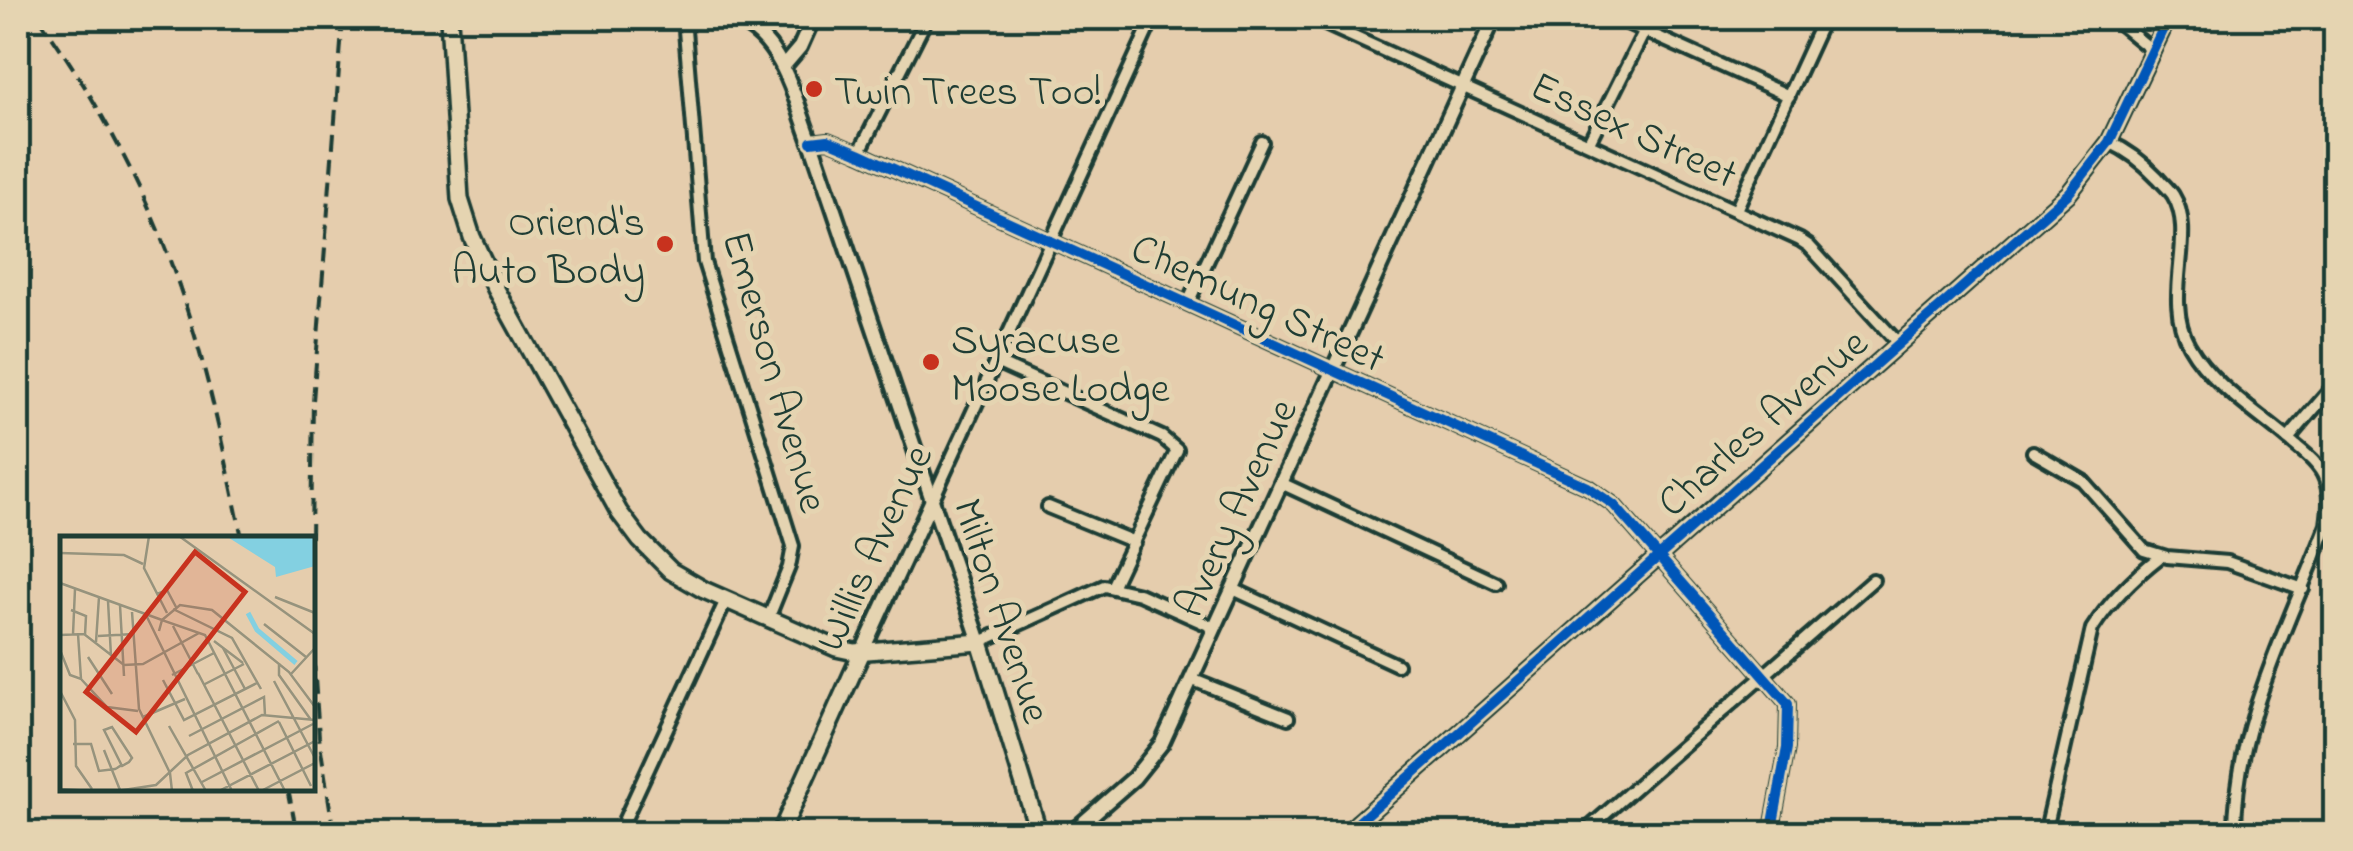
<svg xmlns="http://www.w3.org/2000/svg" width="2353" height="851" font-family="'Indie Flower',sans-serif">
  <rect width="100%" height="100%" fill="#e5cdad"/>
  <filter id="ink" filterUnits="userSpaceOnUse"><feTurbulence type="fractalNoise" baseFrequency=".01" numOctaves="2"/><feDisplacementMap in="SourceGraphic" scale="20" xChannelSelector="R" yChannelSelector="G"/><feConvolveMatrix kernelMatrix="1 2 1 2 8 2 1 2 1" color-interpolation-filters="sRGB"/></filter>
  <g filter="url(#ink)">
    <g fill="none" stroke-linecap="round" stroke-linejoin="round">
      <!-- minor casing -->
      <g stroke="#1f3d34" stroke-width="18">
        <g id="minor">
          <polyline points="684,18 704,262 793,546 789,567 768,619"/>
          <polyline points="1312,18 1800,240 1809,246 1898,343"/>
          <polyline points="1616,18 1789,96"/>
          <polyline points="2113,18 2153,51"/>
          <polyline points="811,142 828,140 859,153 1588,487 1614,505 1788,704 1787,748 1771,834"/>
          <polyline points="1589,142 1651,18"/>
          <path d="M2109,142C2127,150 2144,163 2158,178C2162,183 2169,189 2173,195C2198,235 2161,296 2189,345C2212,386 2261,415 2295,445C2306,454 2320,465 2325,479C2331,494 2329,510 2327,525C2290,624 2234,725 2235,834"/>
          <polyline points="859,153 927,18"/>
          <polyline points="1736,210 1824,18"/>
          <polyline points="1188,303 1262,142"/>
          <polyline points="996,362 1162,437 1177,450 1112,587"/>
          <polyline points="2288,439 2336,383"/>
          <polyline points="2033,452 2083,481 2144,550 2167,557 2227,562 2303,589"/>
          <polyline points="1281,483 1496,583"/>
          <polyline points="932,501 1153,18"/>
          <polyline points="1048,507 1134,542"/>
          <polyline points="1233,589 1397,665"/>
          <polyline points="980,642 1104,586 1139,594 1215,628"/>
          <polyline points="1191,679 1288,718"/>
          <polyline points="1357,822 1367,834"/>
          <polyline points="618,834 726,600"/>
          <polyline points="1582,834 1873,580"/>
          <path d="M2045,834L2092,629C2111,599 2134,577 2161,556"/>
        </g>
      </g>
      <!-- tertiary casing -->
      <g stroke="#1f3d34" stroke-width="20">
        <g id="tertiary">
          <path d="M728,18C781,30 794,98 811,142L980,642"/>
          <polyline points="783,67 800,47 813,18"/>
          <polyline points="862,652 931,502"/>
          <polyline points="1070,834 1134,778 1162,743 1494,18"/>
          <polyline points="1345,834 2069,193 2109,142 2168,18"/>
        </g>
      </g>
      <!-- secondary casing -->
      <g stroke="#1f3d34" stroke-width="22">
        <g id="secondary">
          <polyline points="449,18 460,199 472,237 496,289 619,512 640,540 671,571 704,590 836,648 855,652 980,642 1039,834"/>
          <polyline points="780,834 862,652"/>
        </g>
      </g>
      <!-- minor -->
      <use href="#minor" stroke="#e5d4b1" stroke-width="10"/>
      <!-- tertiary -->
      <use href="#tertiary" stroke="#e5d4b1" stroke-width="12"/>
      <!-- secondary -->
      <use href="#secondary" stroke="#e5d4b1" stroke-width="15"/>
      <!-- rail -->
      <g stroke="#1f3d34" stroke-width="4" stroke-dasharray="15 8" stroke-linecap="butt">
        <path d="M39,18C105,109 159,215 191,323C213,394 227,466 242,538"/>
        <polyline points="311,538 313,401 343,18"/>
        <polyline points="312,634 319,737 334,834"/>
        <polyline points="288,788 297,834"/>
      </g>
      <!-- cycleway casing -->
      <g stroke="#e5d4b1" stroke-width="16">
        <g id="cycleway">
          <polyline points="811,142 828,140 859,153 1588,487 1614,505 1788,704 1787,748 1771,834"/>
          <polyline points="1345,834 2069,193 2109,142 2168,18"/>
        </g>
      </g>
      <!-- cycleway -->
      <use href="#cycleway" stroke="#0057b8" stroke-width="10"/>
    </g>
  </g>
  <!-- markers -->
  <g fill="#c8321e" stroke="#e5d4b1" stroke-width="4">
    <circle cx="814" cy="89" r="10"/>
    <circle cx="665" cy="244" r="10"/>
    <circle cx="931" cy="362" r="10"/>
  </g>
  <g text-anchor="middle" stroke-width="10" stroke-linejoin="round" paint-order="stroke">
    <!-- poi labels -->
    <g font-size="42" fill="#1f3d34" stroke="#e5d4b1" text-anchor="start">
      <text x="834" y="104">Twin Trees Too!</text>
      <text x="645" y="235" text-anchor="end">Oriend's<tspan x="645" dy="48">Auto Body</tspan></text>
      <text x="951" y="353">Syracuse<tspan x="951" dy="48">Moose Lodge</tspan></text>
    </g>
    <!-- street labels -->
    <g font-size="42" fill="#1f3d34" stroke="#e5d4b1">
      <text transform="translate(1635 128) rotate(25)" y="15">Essex Street</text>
      <text transform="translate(1259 301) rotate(25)" y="15">Chemung Street</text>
      <text transform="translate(777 371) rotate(74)" y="15">Emerson Avenue</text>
      <text transform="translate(1761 421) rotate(-41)" y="15">Charles Avenue</text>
      <text transform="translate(1234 507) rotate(-65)" y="15">Avery Avenue</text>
      <text transform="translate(872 547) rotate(-65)" y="15">Willis Avenue</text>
      <text transform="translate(1004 610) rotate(72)" y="15">Milton Avenue</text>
    </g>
  </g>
  <!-- overview -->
  <g transform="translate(60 536)">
    <rect width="255" height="255" fill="#e5cdad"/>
    <path d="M166,0H255V30L216,41L215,31Z" fill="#83d0e1"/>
    <path fill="none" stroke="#83d0e1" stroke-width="5" d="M188,77L197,94L236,127"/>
    <path fill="none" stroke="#96937d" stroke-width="2.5" d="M89,0L84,32L107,77M119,0L255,98M0,17L64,19L83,28M0,47L102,84L120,69L152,74L229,136L255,171M97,58L107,54L116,71M215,61L255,77M48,65L51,120M60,69L64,140M113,73L172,102L201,153M11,74L26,80L25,99M72,76L79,173L110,237L112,255M86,79L172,255M204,88L246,121M113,90L138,138M99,95L102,84L145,99L225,255M13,98L15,53M0,99L24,98L64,129L83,128L139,97M38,100L74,98M154,105L183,127M36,106L39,61M163,112L185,153M0,114L10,139L21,143L18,98M28,121L52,158M219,127V139L251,184M138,137L199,255M231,138L255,112M112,139L154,117M21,143L47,171L78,175M103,144L124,184L197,147M214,145L255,222M145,148L184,128M0,155L15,184L16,230L32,253M83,181L125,163M219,186L251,250M109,190L146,255M129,200L204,161L205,179M13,208H31L39,235L55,233L57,232L60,230H62L69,226L72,222L52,191L44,194L62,230M44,214L60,254M142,246L253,188M0,253L32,255M57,255L96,249L128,219L202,179L255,184M133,255L126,237L219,185M159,255L255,205M201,255L255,227"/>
    <path fill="#c8321e" fill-opacity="0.15" stroke="#c8321e" stroke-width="5" d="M135,16L185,56L76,196L26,156Z"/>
    <rect width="255" height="255" fill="none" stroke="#1f3d34" stroke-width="5"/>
  </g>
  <!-- margin -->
  <rect width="2353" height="851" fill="none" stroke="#e5d4b1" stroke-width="60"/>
  <rect x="30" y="30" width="2293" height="791" fill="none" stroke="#1f3d34" stroke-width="4" filter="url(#ink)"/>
</svg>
